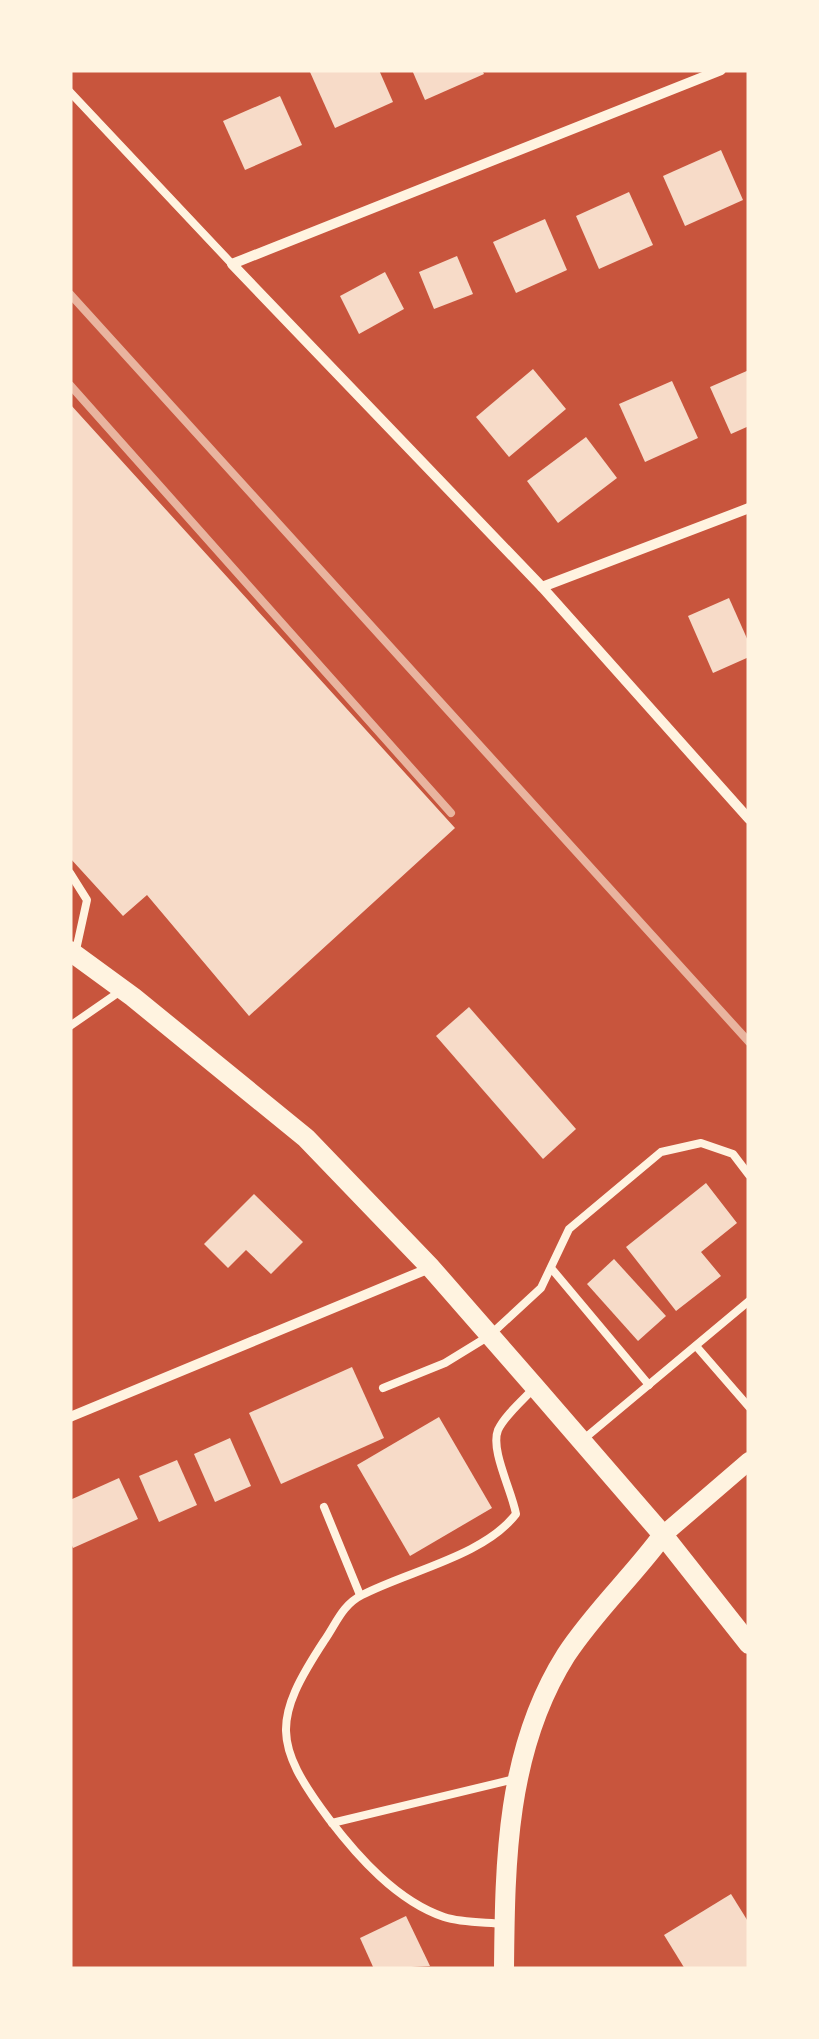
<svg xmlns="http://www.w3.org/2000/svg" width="819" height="2039" font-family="Helvetica,sans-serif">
  <rect width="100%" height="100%" fill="#c8553d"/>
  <!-- building -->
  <g fill="#f7dbc8">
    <polygon points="315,70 379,70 393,102 335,128 310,72"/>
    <polygon points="412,70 482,70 484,74 425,100"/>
    <polygon points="280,96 302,145 245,170 223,121"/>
    <polygon points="721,150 743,200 685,226 663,176"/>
    <polygon points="629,192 653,245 599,269 576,216"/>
    <polygon points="545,219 567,270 516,293 493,242"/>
    <polygon points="457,256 473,294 434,309 419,272"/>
    <polygon points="385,272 404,309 359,334 340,296"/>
    <polygon points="533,369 566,409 509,457 476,417"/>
    <polygon points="749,370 749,426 731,434 710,387"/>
    <polygon points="672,381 698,438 645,462 619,404"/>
    <polygon points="70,404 455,828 249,1016 147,895 123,916 70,858"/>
    <polygon points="586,437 617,478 558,523 527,481"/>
    <polygon points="729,598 749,643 749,657 713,673 688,616"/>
    <polygon points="469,1007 576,1129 543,1159 436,1036"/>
    <polygon points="706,1183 737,1223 701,1252 721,1276 676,1311 626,1247"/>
    <polygon points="254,1194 303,1242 271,1274 246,1250 228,1268 204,1244"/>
    <polygon points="614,1259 666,1316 638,1341 587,1284"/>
    <polygon points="352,1367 384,1438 281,1484 249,1413"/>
    <polygon points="439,1417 492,1508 410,1556 357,1465"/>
    <polygon points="230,1438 251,1486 215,1502 194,1454"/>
    <polygon points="177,1460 197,1505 159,1522 139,1476"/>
    <polygon points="119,1478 138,1519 73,1548 70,1541 70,1500"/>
    <polygon points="731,1894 749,1923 749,1969 685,1969 664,1935"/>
    <polygon points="406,1916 430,1966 374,1969 360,1938"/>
  </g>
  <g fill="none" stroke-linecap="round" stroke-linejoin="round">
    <!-- service -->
    <g stroke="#fff3e0" stroke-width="8">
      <polyline points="70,92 232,264"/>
      <polyline points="70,873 87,900 76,950"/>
      <polyline points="70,1026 122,990"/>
      <polyline points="551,1268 649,1385"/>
      <polyline points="696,1346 749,1407"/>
      <polyline points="383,1388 445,1363 489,1336 541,1288 569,1229 661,1152 701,1143 733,1154 749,1175"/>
      <polyline points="585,1438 749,1301"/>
      <polyline points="324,1507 360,1595"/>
      <polyline points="332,1823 515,1779"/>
      <path d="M504,1924C485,1922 462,1923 444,1917C397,1901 358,1857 329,1819C272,1743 273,1719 324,1641C336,1624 342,1605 362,1595C408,1571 484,1556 516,1514C512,1491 490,1450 498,1430C505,1415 524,1399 535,1387"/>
    </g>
    <!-- minor -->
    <g stroke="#fff3e0" stroke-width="10">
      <polyline points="721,70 232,264 542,587 749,819"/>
      <polyline points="542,587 749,508"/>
      <polyline points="70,1417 430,1268"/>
    </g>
    <!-- tertiary -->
    <polyline stroke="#fff3e0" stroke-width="18" points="663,1535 749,1461"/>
    <!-- secondary -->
    <g stroke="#fff3e0" stroke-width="20">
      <polyline points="70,951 133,997 306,1138 431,1268 535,1387 663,1535 749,1644"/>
      <path d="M504,1969C505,1861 506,1750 566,1655C594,1612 633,1576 663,1535"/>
    </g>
    <!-- rail -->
    <g stroke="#e9b49f" stroke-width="8">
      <polyline points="70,294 749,1042"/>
      <polyline points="70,385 451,813"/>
    </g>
  </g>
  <!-- border -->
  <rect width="819" height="2039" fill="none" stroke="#fff3e0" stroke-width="145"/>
</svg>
